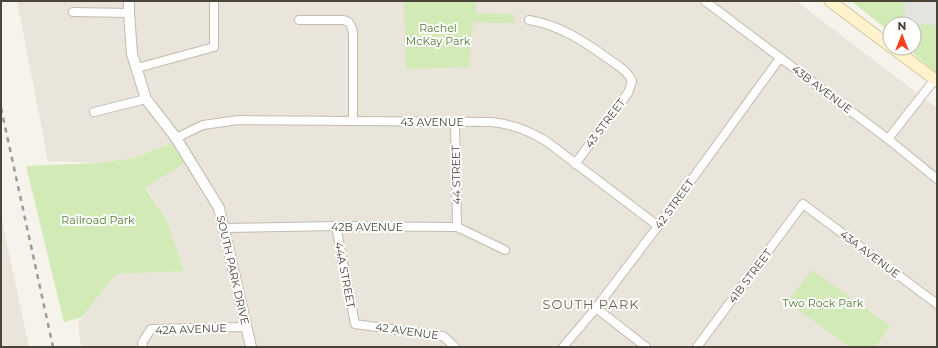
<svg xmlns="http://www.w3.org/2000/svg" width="938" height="348" font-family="Montserrat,sans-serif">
  <rect width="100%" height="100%" fill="#f6f3ec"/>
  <!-- residential -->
  <g fill="#eae5da">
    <polygon points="17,1 796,1 937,108 937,347 81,347 78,323 116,274 183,271 167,221 144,184 171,143 134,158 97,163 48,161"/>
    <polygon points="1,216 29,347 1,347"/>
  </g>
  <!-- green -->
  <g fill="#d2eab5">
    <polygon points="404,1 475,1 476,13 514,14 514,23 473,22 469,67 406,69"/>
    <polygon points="851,1 937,1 937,73 907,48 914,48 914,24 890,24 890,32"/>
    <polygon points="171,143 184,163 145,188 167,221 184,271 116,274 82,317 64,322 26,166 97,163 134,158"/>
    <polygon points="812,270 890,326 875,347 850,347 787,302"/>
  </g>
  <!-- parking -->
  <polygon fill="#e5e3e0" points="905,1 937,1 937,25 915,24 904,18"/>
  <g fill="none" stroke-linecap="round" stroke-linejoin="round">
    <!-- minor casing -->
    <g stroke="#c2bbae" stroke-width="10">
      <g id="minor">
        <polyline points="705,1 888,139 937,179"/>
        <polyline points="73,12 129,13"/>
        <path d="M299,20H343C350,21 352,26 353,34V121"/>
        <path d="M529,20C560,25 585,42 610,60C618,66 628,71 632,81L628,93L575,164"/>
        <polyline points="137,68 214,47 214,1"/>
        <polyline points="94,112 146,99"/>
        <polyline points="455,122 457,227"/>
        <path d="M176,138L203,125L238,120L491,122C512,124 528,130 546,141L658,226"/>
        <polyline points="888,139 935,79"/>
        <polyline points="336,226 355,324 443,336 455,347"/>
        <polyline points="224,228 336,226 457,227 505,250"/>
        <polyline points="596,308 646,347"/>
        <polyline points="143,347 142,343 151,329 246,327"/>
        <polyline points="563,347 596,308 658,226 780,58"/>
        <polyline points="697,347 803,204 937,304"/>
      </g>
    </g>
    <!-- tertiary casing -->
    <g stroke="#c2bbae" stroke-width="12">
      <polyline id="tertiary" points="129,1 129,13 132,54 146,99 176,138 219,208 251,347"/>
    </g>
    <!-- secondary casing -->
    <g stroke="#d6c79b" stroke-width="13">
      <g id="secondary">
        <polyline points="830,1 890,46"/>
        <polyline points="893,48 937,81"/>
      </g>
    </g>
    <!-- minor -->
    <use href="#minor" stroke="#fff" stroke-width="8"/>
    <!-- tertiary -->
    <use href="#tertiary" stroke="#fff" stroke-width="10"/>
    <!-- secondary -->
    <use href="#secondary" stroke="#fff3cd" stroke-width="11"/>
    <!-- rail -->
    <polyline stroke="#9a9a9a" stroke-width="2.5" stroke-dasharray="5 5" stroke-linecap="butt" points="1,108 53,347"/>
  </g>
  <g text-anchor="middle" stroke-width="4" stroke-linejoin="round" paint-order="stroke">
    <!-- park labels -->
    <g font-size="11" fill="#4a7f2a" stroke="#fff">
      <text x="438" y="32">Rachel<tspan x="438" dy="13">McKay Park</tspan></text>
      <text x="98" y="224">Railroad Park</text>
      <text x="823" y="307">Two Rock Park</text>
    </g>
    <!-- street labels -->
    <g font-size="11" fill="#4b4439" stroke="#fff">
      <text transform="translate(822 89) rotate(37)" y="4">43B AVENUE</text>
      <text x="432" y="126">43 AVENUE</text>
      <text transform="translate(605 123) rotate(-53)" y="4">43 STREET</text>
      <text transform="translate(456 175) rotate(-91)" y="4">44 STREET</text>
      <text transform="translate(674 204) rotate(-54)" y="4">42 STREET</text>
      <text x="367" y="231">42B AVENUE</text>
      <text transform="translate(870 254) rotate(37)" y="4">43A AVENUE</text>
      <text transform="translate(233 270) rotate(77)" y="4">SOUTH PARK DRIVE</text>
      <text transform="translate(345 275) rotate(79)" y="4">44A STREET</text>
      <text transform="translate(750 276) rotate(-53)" y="4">41B STREET</text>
      <text transform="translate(191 329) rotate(-2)" y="4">42A AVENUE</text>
      <text transform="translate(407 331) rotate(8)" y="4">42 AVENUE</text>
    </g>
    <!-- quarter labels -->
    <g font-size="13" letter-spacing="1" fill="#6e6250" stroke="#fff">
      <text x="591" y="309">SOUTH PARK</text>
    </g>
  </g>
  <!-- border -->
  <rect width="938" height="348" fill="none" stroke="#4b4439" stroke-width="4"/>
  <!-- north arrow -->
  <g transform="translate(902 36)"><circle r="19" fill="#ffffff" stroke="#b7b4b0"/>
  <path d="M0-3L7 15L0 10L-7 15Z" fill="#fc3f1d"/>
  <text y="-6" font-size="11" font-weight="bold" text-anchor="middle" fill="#4b4439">N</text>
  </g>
</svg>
